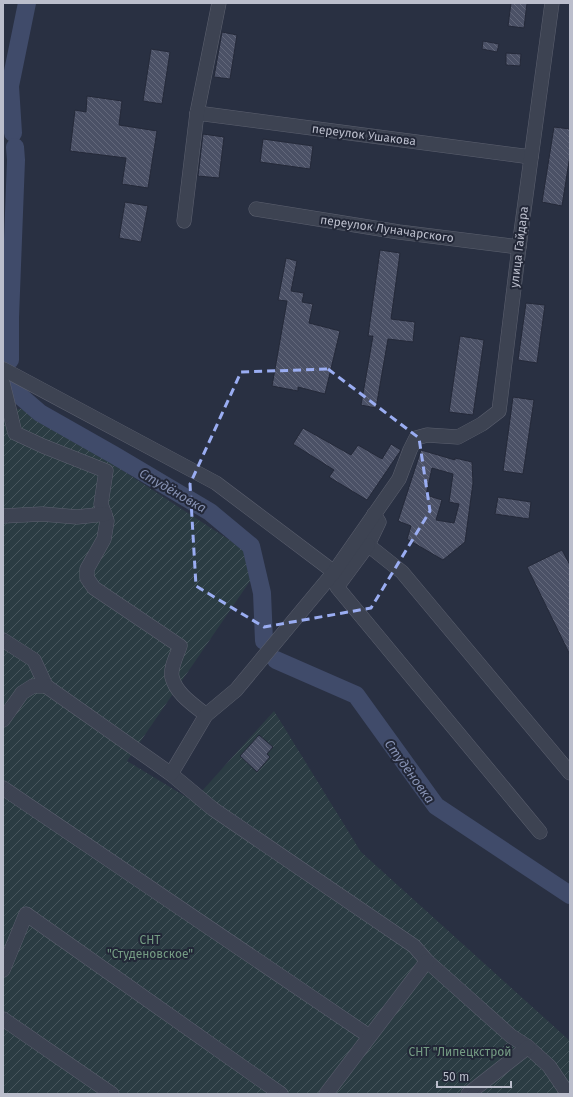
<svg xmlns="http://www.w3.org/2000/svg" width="573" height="1097" font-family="'Fira Sans',sans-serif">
  <defs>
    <pattern id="garden-furrows" width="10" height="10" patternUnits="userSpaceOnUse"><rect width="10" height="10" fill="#2b3c43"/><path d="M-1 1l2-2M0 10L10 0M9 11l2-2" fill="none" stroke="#48565d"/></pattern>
    <pattern id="building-back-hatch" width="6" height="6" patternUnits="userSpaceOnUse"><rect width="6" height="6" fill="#4b5166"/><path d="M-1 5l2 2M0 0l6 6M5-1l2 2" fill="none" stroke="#63687b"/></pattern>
  </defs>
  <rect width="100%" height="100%" fill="#293042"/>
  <!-- garden -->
  <polygon fill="url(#garden-furrows)" points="27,408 263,562 127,761 193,801 274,711 361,852 570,1041 570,1094 3,1094 3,411"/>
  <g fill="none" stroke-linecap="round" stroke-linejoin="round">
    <!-- river -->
    <g stroke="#404b6a" stroke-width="18">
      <polyline points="13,133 10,86 27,3"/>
      <polyline points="10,360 10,318 16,160 15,147"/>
      <polyline points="11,388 40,413 114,455 210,512 251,546 262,593 264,641"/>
      <polyline points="276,660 356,695 436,806 570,895"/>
    </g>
  </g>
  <!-- building -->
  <g fill="url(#building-back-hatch)" stroke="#242939" fill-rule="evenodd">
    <polygon points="511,3 527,3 524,28 508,26"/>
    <polygon points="222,32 237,35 230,79 214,77"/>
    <polygon points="483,41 499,44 497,52 482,49"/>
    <polygon points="151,49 170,52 162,104 143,101"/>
    <polygon points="506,53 521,54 520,66 506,65"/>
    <polygon points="87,96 122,101 119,125 157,131 148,188 122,184 126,158 70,151 75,110 86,112"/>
    <polygon points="554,127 570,129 570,155 562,206 542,202"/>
    <polygon points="203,134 224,137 219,178 198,176"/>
    <polygon points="263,139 313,146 310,169 260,162"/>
    <polygon points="125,202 148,206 141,242 119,238"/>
    <polygon points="380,250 400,253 391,319 415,322 413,342 388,339 376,408 361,405 373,336 368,336"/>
    <polygon points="286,258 297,261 291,291 304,293 302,302 313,304 309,323 340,331 325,394 298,387 298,391 272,386 287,301 278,300"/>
    <polygon points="526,303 545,305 537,363 518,360"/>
    <polygon points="460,336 484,340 473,415 449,412"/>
    <polygon points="513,397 534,400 523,474 503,471"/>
    <polygon points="303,428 351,455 358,445 382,459 391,444 401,450 367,500 329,477 334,470 293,444"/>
    <path d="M421,450L455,460V458L472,462L473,483L465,542L443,560L407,539L411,526L398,521ZM432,468L453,474L449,502L459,504L454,523L436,520L442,500L426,495Z"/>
    <polygon points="498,497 531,502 529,519 495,514"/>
    <polygon points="562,550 570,565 570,655 527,567"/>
    <polygon points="259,735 273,747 267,754 270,757 257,772 240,756"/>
  </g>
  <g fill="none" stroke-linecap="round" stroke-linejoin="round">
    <!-- minor casing -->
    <g stroke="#5c606f" stroke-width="15">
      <g id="minor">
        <polyline points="197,113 531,157"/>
        <polyline points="256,209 399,232 519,247"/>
        <polyline points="184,221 197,113 219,3"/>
        <polyline points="3,369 216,483 334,572"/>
        <path d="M3,384L15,433L43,446L106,471L101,504L107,521L104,539L87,569V578L94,588L180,646C177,655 170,668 172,677C176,694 194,705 206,715"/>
        <polyline points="374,514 379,522 368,545 402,572 570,773"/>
        <polyline points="3,516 42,514 77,517 105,514"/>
        <polyline points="368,545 337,587 540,832"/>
        <polyline points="3,640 34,660 46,686 171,774 213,809 414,946 427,961 511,1036 528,1047 549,1066 568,1094"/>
        <polyline points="3,720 22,693 33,686 46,686"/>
        <polyline points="171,774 206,715 236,690 334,572 399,479 410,450 416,438 427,435 458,437 482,424 499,411 519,247 552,3"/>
        <polyline points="3,788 369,1036"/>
        <polyline points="3,970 26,914 281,1094"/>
        <polyline points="3,1019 112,1094"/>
        <polyline points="326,1094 427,961"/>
        <polyline points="468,1094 528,1047"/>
      </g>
    </g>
    <!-- minor -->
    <use href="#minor" stroke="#3d4352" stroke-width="14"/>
  </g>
  <!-- marked area -->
  <path fill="none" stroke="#9aadf2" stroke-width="3" stroke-dasharray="8 5" stroke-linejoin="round" d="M328,369L419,438L430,511L371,608L264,627L196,586L190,484L241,372Z"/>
  <g text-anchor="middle" stroke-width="4" stroke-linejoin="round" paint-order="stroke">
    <!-- street labels -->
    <g font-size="12" fill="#bbbecc" stroke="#222737">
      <text transform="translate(364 135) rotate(7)" y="4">переулок Ушакова</text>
      <text transform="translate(387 229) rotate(8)" y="4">переулок Луначарского</text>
      <text transform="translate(519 247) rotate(-83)" y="4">улица Гайдара</text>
    </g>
    <!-- park labels -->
    <g font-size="12" fill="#749b83" stroke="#222737">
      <text x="150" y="944">СНТ<tspan x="150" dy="14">"Студеновское"</tspan></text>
      <text x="460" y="1056">СНТ "Липецкстрой</text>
    </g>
    <!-- water labels -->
    <g font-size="13" font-style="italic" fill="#8590b1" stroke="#222737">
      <text transform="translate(173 490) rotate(30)" y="5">Студёновка</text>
      <text transform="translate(410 771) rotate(54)" y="5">Студёновка</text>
    </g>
  </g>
  <!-- border -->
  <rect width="573" height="1097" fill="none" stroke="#bbbecc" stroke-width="8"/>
  <!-- scale -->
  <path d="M437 1081v6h74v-6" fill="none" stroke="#bbbecc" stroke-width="2"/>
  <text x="443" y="1081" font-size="12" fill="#bbbecc" stroke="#222737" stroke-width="3" paint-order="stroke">50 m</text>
</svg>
